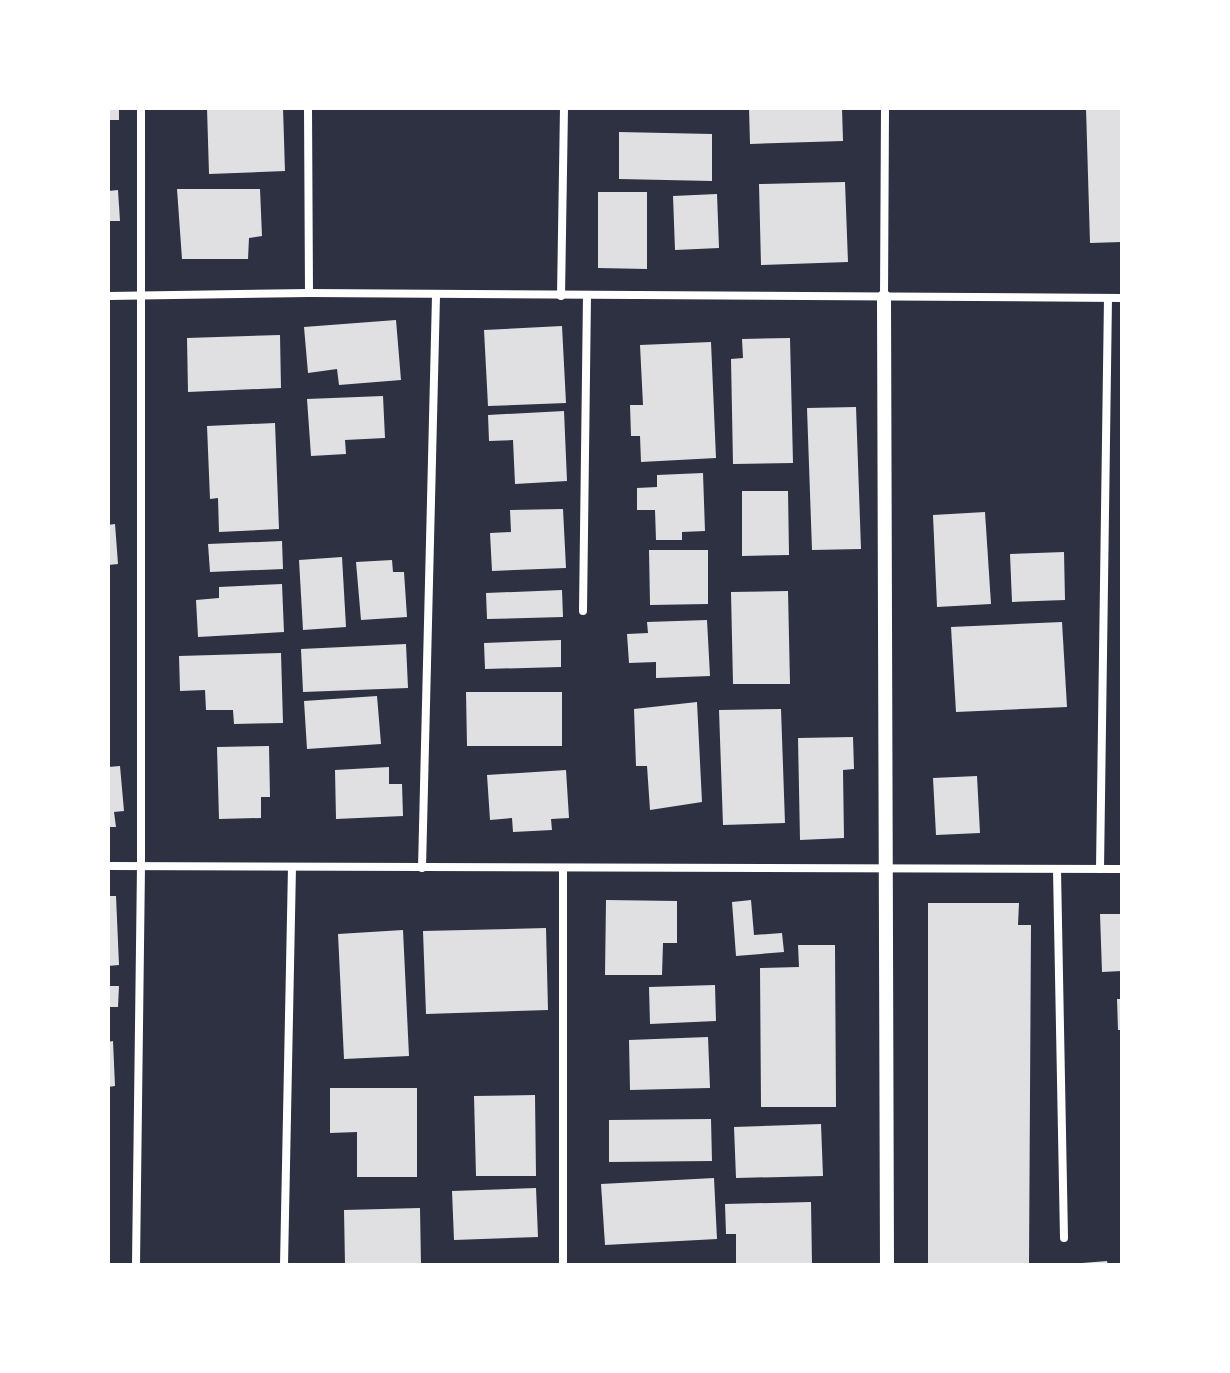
<svg xmlns="http://www.w3.org/2000/svg" width="1230" height="1373" font-family="'Exo 2',sans-serif">
  <rect width="100%" height="100%" fill="#2d3142"/>
  <!-- building -->
  <g fill="#e0e0e3">
    <rect x="108" y="108" width="11" height="12"/>
    <polygon points="207,108 283,108 285,171 209,174"/>
    <polygon points="749,108 842,108 843,141 750,144"/>
    <polygon points="1086,108 1122,108 1122,242 1090,243"/>
    <polygon points="619,132 712,134 712,181 619,179"/>
    <polygon points="845,182 848,262 761,265 759,184"/>
    <polygon points="177,189 260,189 262,236 249,238 248,259 182,259"/>
    <polygon points="118,190 120,221 108,221 108,191"/>
    <polygon points="598,192 647,192 647,269 598,268"/>
    <polygon points="717,194 719,248 675,250 673,196"/>
    <polygon points="396,320 401,380 339,385 337,369 308,373 304,327"/>
    <polygon points="562,326 566,403 488,406 484,330"/>
    <polygon points="280,335 281,388 188,392 187,338"/>
    <polygon points="790,338 793,463 733,464 731,359 743,358 742,339"/>
    <polygon points="711,342 716,458 641,462 640,436 631,436 630,405 643,405 640,345"/>
    <polygon points="383,396 385,438 345,440 346,454 311,456 307,399"/>
    <polygon points="856,407 861,549 812,550 807,408"/>
    <polygon points="564,411 567,481 515,484 513,440 489,441 488,415"/>
    <polygon points="275,423 279,529 219,532 218,498 210,499 207,426"/>
    <polygon points="703,473 705,531 682,532 682,540 656,540 655,510 637,510 637,488 657,487 657,475"/>
    <polygon points="742,491 788,491 789,555 742,556"/>
    <polygon points="563,509 566,568 492,571 490,533 511,532 510,510"/>
    <polygon points="985,512 991,604 937,607 933,515"/>
    <polygon points="115,524 118,564 108,565 108,525"/>
    <polygon points="282,541 283,569 210,572 208,544"/>
    <polygon points="649,550 708,550 708,604 650,605"/>
    <polygon points="1064,552 1065,600 1012,602 1010,554"/>
    <polygon points="342,557 346,627 303,630 299,560"/>
    <polygon points="392,560 393,572 404,572 407,617 361,620 356,562"/>
    <polygon points="282,584 284,632 198,637 196,600 219,598 219,587"/>
    <polygon points="562,590 563,617 487,619 486,593"/>
    <polygon points="788,591 790,684 733,684 731,592"/>
    <polygon points="707,620 710,676 656,678 656,662 629,663 627,634 648,633 647,622"/>
    <polygon points="1062,622 1067,707 956,712 951,627"/>
    <polygon points="561,640 561,667 485,669 484,643"/>
    <polygon points="406,644 408,688 303,692 301,649"/>
    <polygon points="281,653 283,723 234,724 233,710 206,710 205,690 180,691 179,656"/>
    <polygon points="466,692 562,692 562,746 467,746"/>
    <polygon points="377,696 381,744 307,749 304,701"/>
    <polygon points="697,702 702,802 650,810 647,766 636,766 634,709"/>
    <polygon points="781,709 785,823 723,825 719,710"/>
    <polygon points="853,737 854,769 843,770 844,838 800,840 798,738"/>
    <polygon points="269,746 270,797 261,797 261,818 219,819 217,747"/>
    <polygon points="120,766 124,811 114,812 116,827 108,827 108,767"/>
    <polygon points="389,767 389,784 402,784 403,816 336,819 335,770"/>
    <polygon points="566,770 569,818 551,819 552,830 513,832 512,818 490,820 487,775"/>
    <polygon points="977,776 980,833 936,835 933,778"/>
    <polygon points="108,896 116,896 119,965 108,966"/>
    <polygon points="606,900 677,901 677,943 663,943 662,975 605,975"/>
    <polygon points="751,900 754,935 782,933 784,952 736,956 732,902"/>
    <polygon points="928,903 1019,903 1018,925 1031,925 1029,1265 928,1265"/>
    <polygon points="1100,914 1122,914 1122,971 1102,972"/>
    <polygon points="546,928 548,1010 426,1014 423,931"/>
    <polygon points="403,930 409,1056 344,1059 338,934"/>
    <polygon points="798,945 835,945 836,1107 761,1107 760,968 799,967"/>
    <polygon points="715,985 716,1021 650,1024 649,987"/>
    <polygon points="108,986 119,986 118,1007 108,1007"/>
    <polygon points="1117,999 1122,999 1122,1030 1118,1030"/>
    <polygon points="708,1037 710,1088 630,1090 629,1040"/>
    <polygon points="113,1041 115,1086 108,1087 108,1042"/>
    <polygon points="330,1088 417,1088 417,1177 357,1177 357,1132 330,1133"/>
    <polygon points="535,1095 536,1176 476,1176 474,1096"/>
    <polygon points="711,1119 712,1161 609,1162 609,1120"/>
    <polygon points="821,1124 823,1176 736,1178 734,1127"/>
    <polygon points="714,1178 717,1239 605,1245 601,1184"/>
    <polygon points="536,1188 538,1237 454,1240 452,1191"/>
    <polygon points="811,1202 812,1265 736,1265 736,1234 726,1234 725,1204"/>
    <polygon points="420,1208 421,1265 345,1265 344,1210"/>
    <polygon points="1107,1261 1108,1265 1082,1265 1082,1263"/>
  </g>
  <g fill="none" stroke-linecap="round" stroke-linejoin="round">
    <!-- minor -->
    <g stroke="#fff" stroke-width="8">
      <polyline points="308,108 309,293"/>
      <polyline points="108,296 309,293 1122,298"/>
      <polyline points="561,296 564,108"/>
      <polyline points="884,297 885,108"/>
      <polyline points="583,611 587,296"/>
      <polyline points="108,866 1122,869"/>
      <polyline points="422,868 436,296"/>
      <polyline points="563,868 563,1265"/>
      <polyline points="1100,869 1108,298"/>
      <polyline points="1057,870 1064,1238"/>
      <polyline points="136,1265 141,866 141,108"/>
      <polyline points="284,1265 292,867"/>
    </g>
    <!-- tertiary -->
    <polyline stroke="#fff" stroke-width="14" points="884,297 887,1265"/>
  </g>
  <!-- border -->
  <rect width="1230" height="1373" fill="none" stroke="#ffffff" stroke-width="220"/>
</svg>
